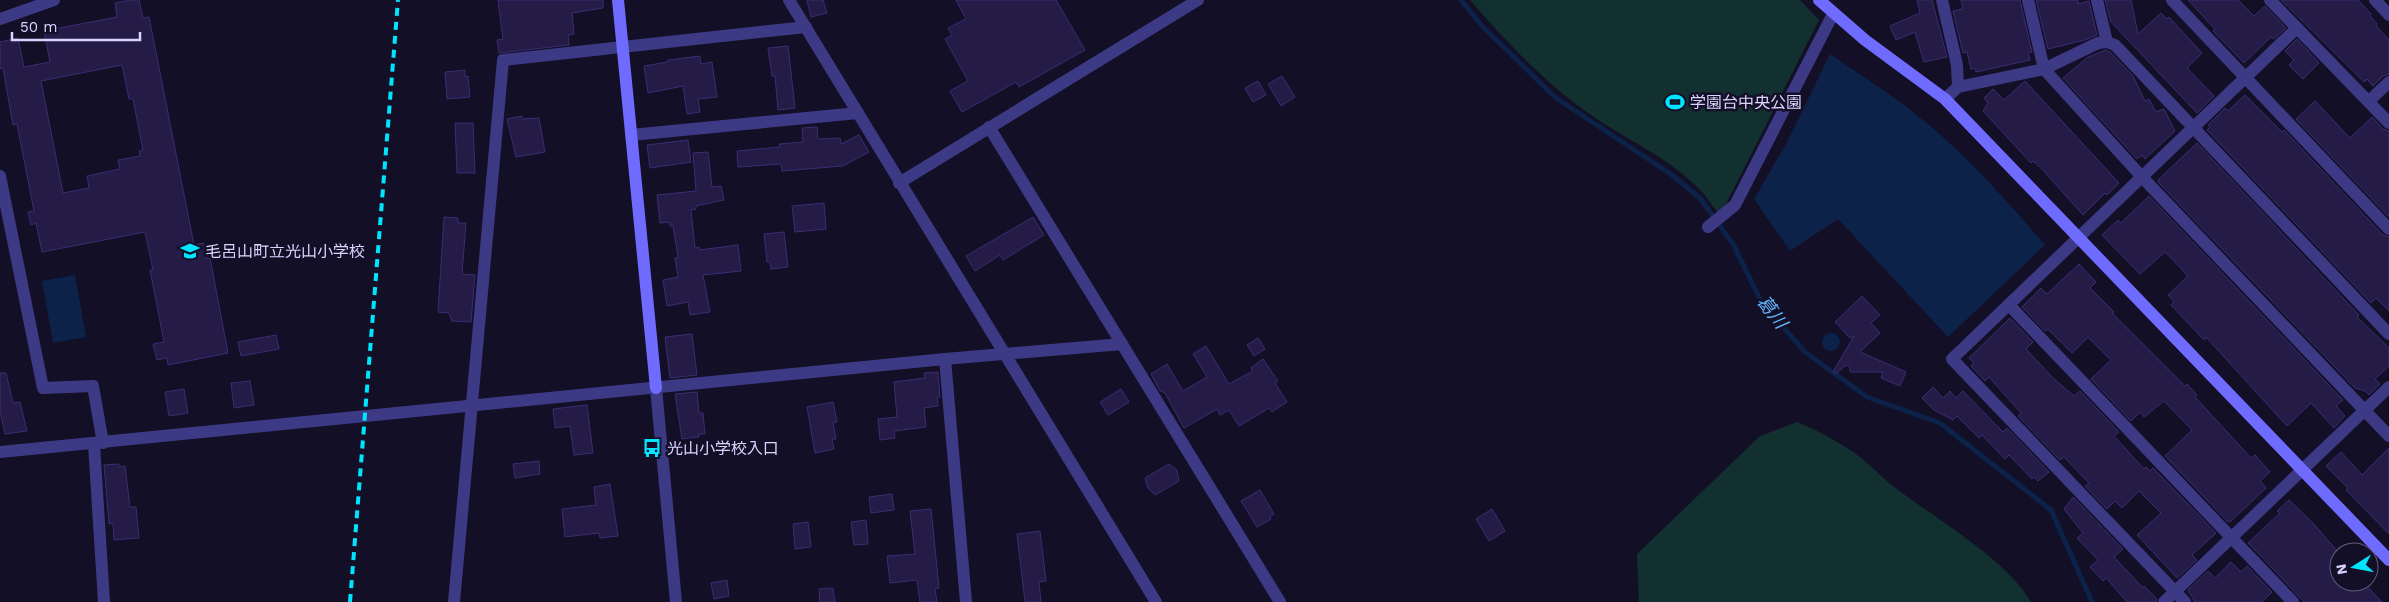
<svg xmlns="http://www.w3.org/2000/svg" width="2389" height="602" font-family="'Work Sans','Noto Sans JP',sans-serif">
  <rect width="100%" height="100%" fill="#130f26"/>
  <!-- green -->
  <g fill="#12302f">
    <path d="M1470,0H1800L1819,20L1726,204L1719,214C1711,204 1704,193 1695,185C1665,156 1627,140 1594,117C1547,85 1507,43 1470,0Z"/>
    <path d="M1797,422C1819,431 1841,443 1860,457C1873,467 1884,480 1898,490C1938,520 2006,559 2031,602H1639L1637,554L1760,436Z"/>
  </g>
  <!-- water -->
  <g fill="#0c2248">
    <path d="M1830,54C1856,72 1883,89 1908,108C1960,148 2003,196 2045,245L1948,337L1838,219L1790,251L1754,199L1786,144Z"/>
    <polygon points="75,275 86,337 53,343 42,281"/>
    <circle cx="1831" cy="342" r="9"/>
  </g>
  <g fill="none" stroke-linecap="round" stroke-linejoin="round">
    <!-- stream -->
    <polyline stroke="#0c2248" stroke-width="5" points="1461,0 1482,26 1556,98 1672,175 1700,198 1733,244 1762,303 1805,352 1867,397 1940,423 2051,510 2092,602"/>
  </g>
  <!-- building -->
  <g fill="#241b47" stroke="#3b2d73" fill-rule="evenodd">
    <path d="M131,0H139L143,18L149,17L194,245L204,243L207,259L210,258L228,353L168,365L167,358L157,360L153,344L164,342L150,270H153L145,232L42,252L36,223L31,225L28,212L34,211L17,124L13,125L3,68L0,69V42L18,38L24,67L50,62L44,31L117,17L115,3ZM122,65L129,99H133L143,150L139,151L140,156L118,160L120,169L87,176L89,188L63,193L41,81Z"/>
    <polygon points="498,0 603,0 603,8 572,13 574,34 568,35 569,45 499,53 497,40 503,39"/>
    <polygon points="807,0 823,0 827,13 811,17"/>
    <polygon points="956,0 1056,0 1085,50 1019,87 1016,82 962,112 950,91 968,81 945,39 952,35 948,28 966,19"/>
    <polygon points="1917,0 1932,0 1947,57 1924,62 1915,32 1896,40 1890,26 1920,13"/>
    <polygon points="1961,0 2020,0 2032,52 2028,53 2030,60 1976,72 1975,68 1971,69 1967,52 1963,53 1953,11 1963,9"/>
    <polygon points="2036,0 2078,0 2078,4 2089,1 2097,35 2085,40 2048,49"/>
    <polygon points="2105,0 2131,0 2138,34 2161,13 2167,19 2169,17 2202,53 2187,68 2214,96 2197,113 2111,22"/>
    <polygon points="2188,0 2238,0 2254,16 2265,6 2286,28 2274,39 2271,37 2244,63 2213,31 2215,29"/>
    <polygon points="2281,0 2358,0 2371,14 2370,16 2377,24 2376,26 2389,40 2389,74 2383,76 2373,86 2367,79 2364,82"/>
    <polygon points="2297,39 2319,63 2303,79 2289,65 2294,60 2285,51"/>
    <polygon points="788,46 795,108 778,110 775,76 772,76 768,48"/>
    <polygon points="2106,50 2110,52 2133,76 2145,101 2149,99 2156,112 2164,109 2175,131 2145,159 2142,155 2137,159 2063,78 2088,57"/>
    <polygon points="700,56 701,64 712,62 717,97 698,99 700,112 687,114 683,86 648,93 644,66 668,62 668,60"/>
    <polygon points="465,70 465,77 468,76 470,97 447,99 445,72"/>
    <polygon points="1282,76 1295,97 1281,106 1268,84"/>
    <polygon points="1258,81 1266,95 1253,102 1245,88"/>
    <polygon points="2025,81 2119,183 2107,195 2105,193 2083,215 2042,169 2033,161 2031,163 1983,111 1988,103 1984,98 1993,89 2004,100"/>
    <polygon points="2245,95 2282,132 2284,130 2383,235 2389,237 2389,311 2376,298 2371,303 2207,130 2210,127 2208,125 2225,108 2228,111"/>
    <polygon points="2315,101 2350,138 2372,117 2383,129 2389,131 2389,217 2296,119"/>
    <polygon points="522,116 522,119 539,118 545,152 516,157 507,119"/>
    <polygon points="455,123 473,123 475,173 457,173"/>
    <polygon points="817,127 818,139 840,138 841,144 859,135 869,152 843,166 782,171 781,164 738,167 737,151 780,147 779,144 803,142 802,128"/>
    <polygon points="688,140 691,162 650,168 647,145"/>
    <polygon points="2197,143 2359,315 2357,317 2389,348 2389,366 2375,379 2380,384 2369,395 2365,391 2355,388 2160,184 2158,180"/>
    <polygon points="708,152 712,187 721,186 724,200 696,206 696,209 691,210 695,248 699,247 699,250 738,245 741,271 703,275 710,312 690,315 688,302 667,306 663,280 678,277 675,258 678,257 673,226 670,226 670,222 660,223 657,195 696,191 693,153"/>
    <polygon points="2149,196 2343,400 2336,406 2345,416 2334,428 2311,403 2287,426 2206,337 2204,340 2171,305 2174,302 2168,295 2188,276 2170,257 2165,252 2140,274 2102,235 2118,220 2121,223"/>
    <polygon points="824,203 826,229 795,232 792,206"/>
    <polygon points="444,217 458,218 458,223 466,223 462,274 475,275 471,322 452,321 449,313 438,312"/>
    <polygon points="1033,217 1044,235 1003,260 1000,255 975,271 966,256"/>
    <polygon points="784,232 788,267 771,269 770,262 767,262 764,234"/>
    <polygon points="2079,264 2096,282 2090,288 2114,312 2112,313 2185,386 2187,384 2197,395 2195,397 2251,458 2255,455 2270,472 2260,481 2266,488 2230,522 2227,521 2165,456 2192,430 2164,401 2144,417 2140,412 2131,421 2091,379 2111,360 2088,337 2072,353 2048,329 2045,331 2022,307 2041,288 2047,294"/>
    <polygon points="1862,296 1880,315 1871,323 1880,333 1860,352 1906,372 1900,386 1881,378 1883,372 1850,372 1850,367 1846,365 1836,374 1833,372 1854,336 1850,338 1835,322"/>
    <polygon points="2010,318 2033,342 2026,349 2054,379 2074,396 2080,391 2119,432 2114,436 2144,469 2146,467 2150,471 2153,468 2216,533 2192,555 2197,560 2177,578 2137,535 2161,513 2139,491 2122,508 2115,501 2107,509 2085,486 2089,483 2064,457 2060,460 2018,416 2021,413 1989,377 1985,381 1971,366 1974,363 1969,358"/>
    <polygon points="692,334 697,375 670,378 665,337"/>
    <polygon points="276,335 279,349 241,356 238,342"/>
    <polygon points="1258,338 1265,349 1254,356 1247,345"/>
    <polygon points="1206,346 1229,384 1253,371 1251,368 1263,359 1278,381 1275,383 1287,402 1272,412 1269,408 1239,426 1229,410 1220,415 1217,409 1184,428 1165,393 1160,391 1151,374 1167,364 1183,391 1207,377 1193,354"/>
    <polygon points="938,372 940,397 937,397 938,406 924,408 926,427 894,431 895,438 880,440 878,419 897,417 894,382 925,378 924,373"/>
    <polygon points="0,373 6,373 13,403 20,402 27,431 5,434 0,411"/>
    <polygon points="250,381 254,405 234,408 231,383"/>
    <polygon points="1933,387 1943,398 1950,391 1956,398 1963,391 2003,432 2007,428 2049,472 2038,481 2034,477 2032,479 2009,455 2005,459 1982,435 1979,438 1957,416 1953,420 1934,410 1922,398"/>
    <polygon points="184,389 188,413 169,416 165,392"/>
    <polygon points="1121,389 1129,402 1108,415 1100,402"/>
    <polygon points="697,392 699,413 703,413 705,434 698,434 699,437 682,439 675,394"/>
    <polygon points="833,402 837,422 833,423 836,439 832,439 834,449 815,453 807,407"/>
    <polygon points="587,405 593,453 574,455 570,426 555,428 553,409"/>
    <polygon points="2389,448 2389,534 2346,490 2348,488 2326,466 2341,452 2362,475"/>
    <polygon points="539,461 540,474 515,478 513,464"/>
    <polygon points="119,464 119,467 125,466 130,507 136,507 139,538 114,540 113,523 109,524 104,465"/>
    <polygon points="1169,464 1177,470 1179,481 1155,495 1148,488 1145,478"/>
    <polygon points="610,484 618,536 600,538 599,533 565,537 562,509 596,505 594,487"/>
    <polygon points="1260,490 1274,514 1270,516 1271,519 1257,527 1241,501"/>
    <polygon points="892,494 894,510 871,513 869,497"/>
    <polygon points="2073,497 2123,549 2114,557 2143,588 2144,586 2157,599 2156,602 2127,602 2106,578 2103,581 2090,567 2098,560 2077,538 2083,533 2064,509"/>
    <polygon points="2289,500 2312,522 2339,553 2339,582 2363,582 2382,602 2304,602 2259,554 2248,543 2280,513 2277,511"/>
    <polygon points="931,509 939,588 935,589 937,602 920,602 917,580 890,583 887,556 915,554 910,511"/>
    <polygon points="1492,509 1505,531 1489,541 1476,519"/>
    <polygon points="866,520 868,544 854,545 851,522"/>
    <polygon points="808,522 811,547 795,549 793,524"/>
    <polygon points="1040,531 1046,581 1039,582 1041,602 1025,602 1017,534"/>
    <polygon points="2231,562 2241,572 2247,566 2272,592 2262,602 2195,602 2188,590 2208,571 2215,578"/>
    <polygon points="727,580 729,596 714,599 711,583"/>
    <polygon points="833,588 835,602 820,602 819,589"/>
  </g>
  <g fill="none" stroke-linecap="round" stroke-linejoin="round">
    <!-- street -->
    <g stroke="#3d3a85" stroke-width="12">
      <polyline points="789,0 1156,602"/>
      <polyline points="1942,0 1957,65 1958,87"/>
      <polyline points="2028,0 2044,69 2142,177 2389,436"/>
      <polyline points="2097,0 2107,42"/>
      <polyline points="2172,0 2389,229"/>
      <polyline points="2270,0 2389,123"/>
      <polyline points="2375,0 2389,15"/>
      <polyline points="0,19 54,0"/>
      <polyline points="1945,99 1958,87 2044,69 2098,43 2107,42 2115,45 2389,334"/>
      <polyline points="2369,101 2389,82"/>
      <polyline points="989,127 1280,602"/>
      <polyline points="631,135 858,113"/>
      <polyline points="0,176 43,388 93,386 103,443"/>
      <polyline points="899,183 1198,0"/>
      <polyline points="1708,227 1735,205 1833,14"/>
      <polyline points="2009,305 2293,602"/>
      <polyline points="945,359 966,602"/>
      <polyline points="656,388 676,602"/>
      <polyline points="94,444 104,602"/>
      <polyline points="0,452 945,359 1122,344"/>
      <polyline points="454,602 503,60 806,27"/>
      <polyline points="2164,602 2389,387"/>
      <polyline points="2185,602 1952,359 2297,28"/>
    </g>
    <!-- secondary -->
    <g stroke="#6f6bff" stroke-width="12">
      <polyline points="618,0 656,388"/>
      <polyline points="1819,0 1865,40 1945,99 2389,560"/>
    </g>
    <!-- rail -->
    <polyline stroke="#00e5ff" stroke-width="4" stroke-dasharray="8 6" stroke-linecap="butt" points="350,602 398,0"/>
  </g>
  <!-- icons -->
  <defs>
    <g id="stadium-bare" transform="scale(1.5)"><path d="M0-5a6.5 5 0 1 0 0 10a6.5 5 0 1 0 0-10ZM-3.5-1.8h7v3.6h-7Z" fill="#00e5ff" stroke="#130f26" stroke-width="2.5" paint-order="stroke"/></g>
    <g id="school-bare" transform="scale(1.5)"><path d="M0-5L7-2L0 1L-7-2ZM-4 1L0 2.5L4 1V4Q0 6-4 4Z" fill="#00e5ff" stroke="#130f26" stroke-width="2.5" paint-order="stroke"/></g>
    <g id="bus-bare" transform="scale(1.5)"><path d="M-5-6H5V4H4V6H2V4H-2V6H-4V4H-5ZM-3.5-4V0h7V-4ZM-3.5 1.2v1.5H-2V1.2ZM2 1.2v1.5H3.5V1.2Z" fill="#00e5ff" stroke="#130f26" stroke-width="2.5" paint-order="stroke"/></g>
  </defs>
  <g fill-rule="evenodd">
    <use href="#stadium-bare" x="1675" y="102"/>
    <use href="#school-bare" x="190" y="251"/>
    <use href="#bus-bare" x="652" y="448"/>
  </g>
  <g text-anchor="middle" stroke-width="5" stroke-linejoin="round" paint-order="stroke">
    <!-- poi labels -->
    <g font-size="16" fill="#d9d4ff" stroke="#130f26" text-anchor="start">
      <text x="1690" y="108">学園台中央公園</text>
      <text x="205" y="257">毛呂山町立光山小学校</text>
      <text x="667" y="454">光山小学校入口</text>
    </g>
    <!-- water labels -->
    <g font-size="18" font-style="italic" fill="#62b6ff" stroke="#130f26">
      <text transform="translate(1772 312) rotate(52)" y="6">葛川</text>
    </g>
  </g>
  <!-- north arrow -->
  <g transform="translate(2354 567) rotate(259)"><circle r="24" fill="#130f26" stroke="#625e7d"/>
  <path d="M0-4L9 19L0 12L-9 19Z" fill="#00e5ff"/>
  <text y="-8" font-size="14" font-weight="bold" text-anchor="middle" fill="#d9d4ff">N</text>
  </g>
  <!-- scale -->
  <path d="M12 32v8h128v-8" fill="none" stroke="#d9d4ff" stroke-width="2.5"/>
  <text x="20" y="32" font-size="15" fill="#d9d4ff" stroke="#130f26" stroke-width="4" paint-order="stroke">50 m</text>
</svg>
